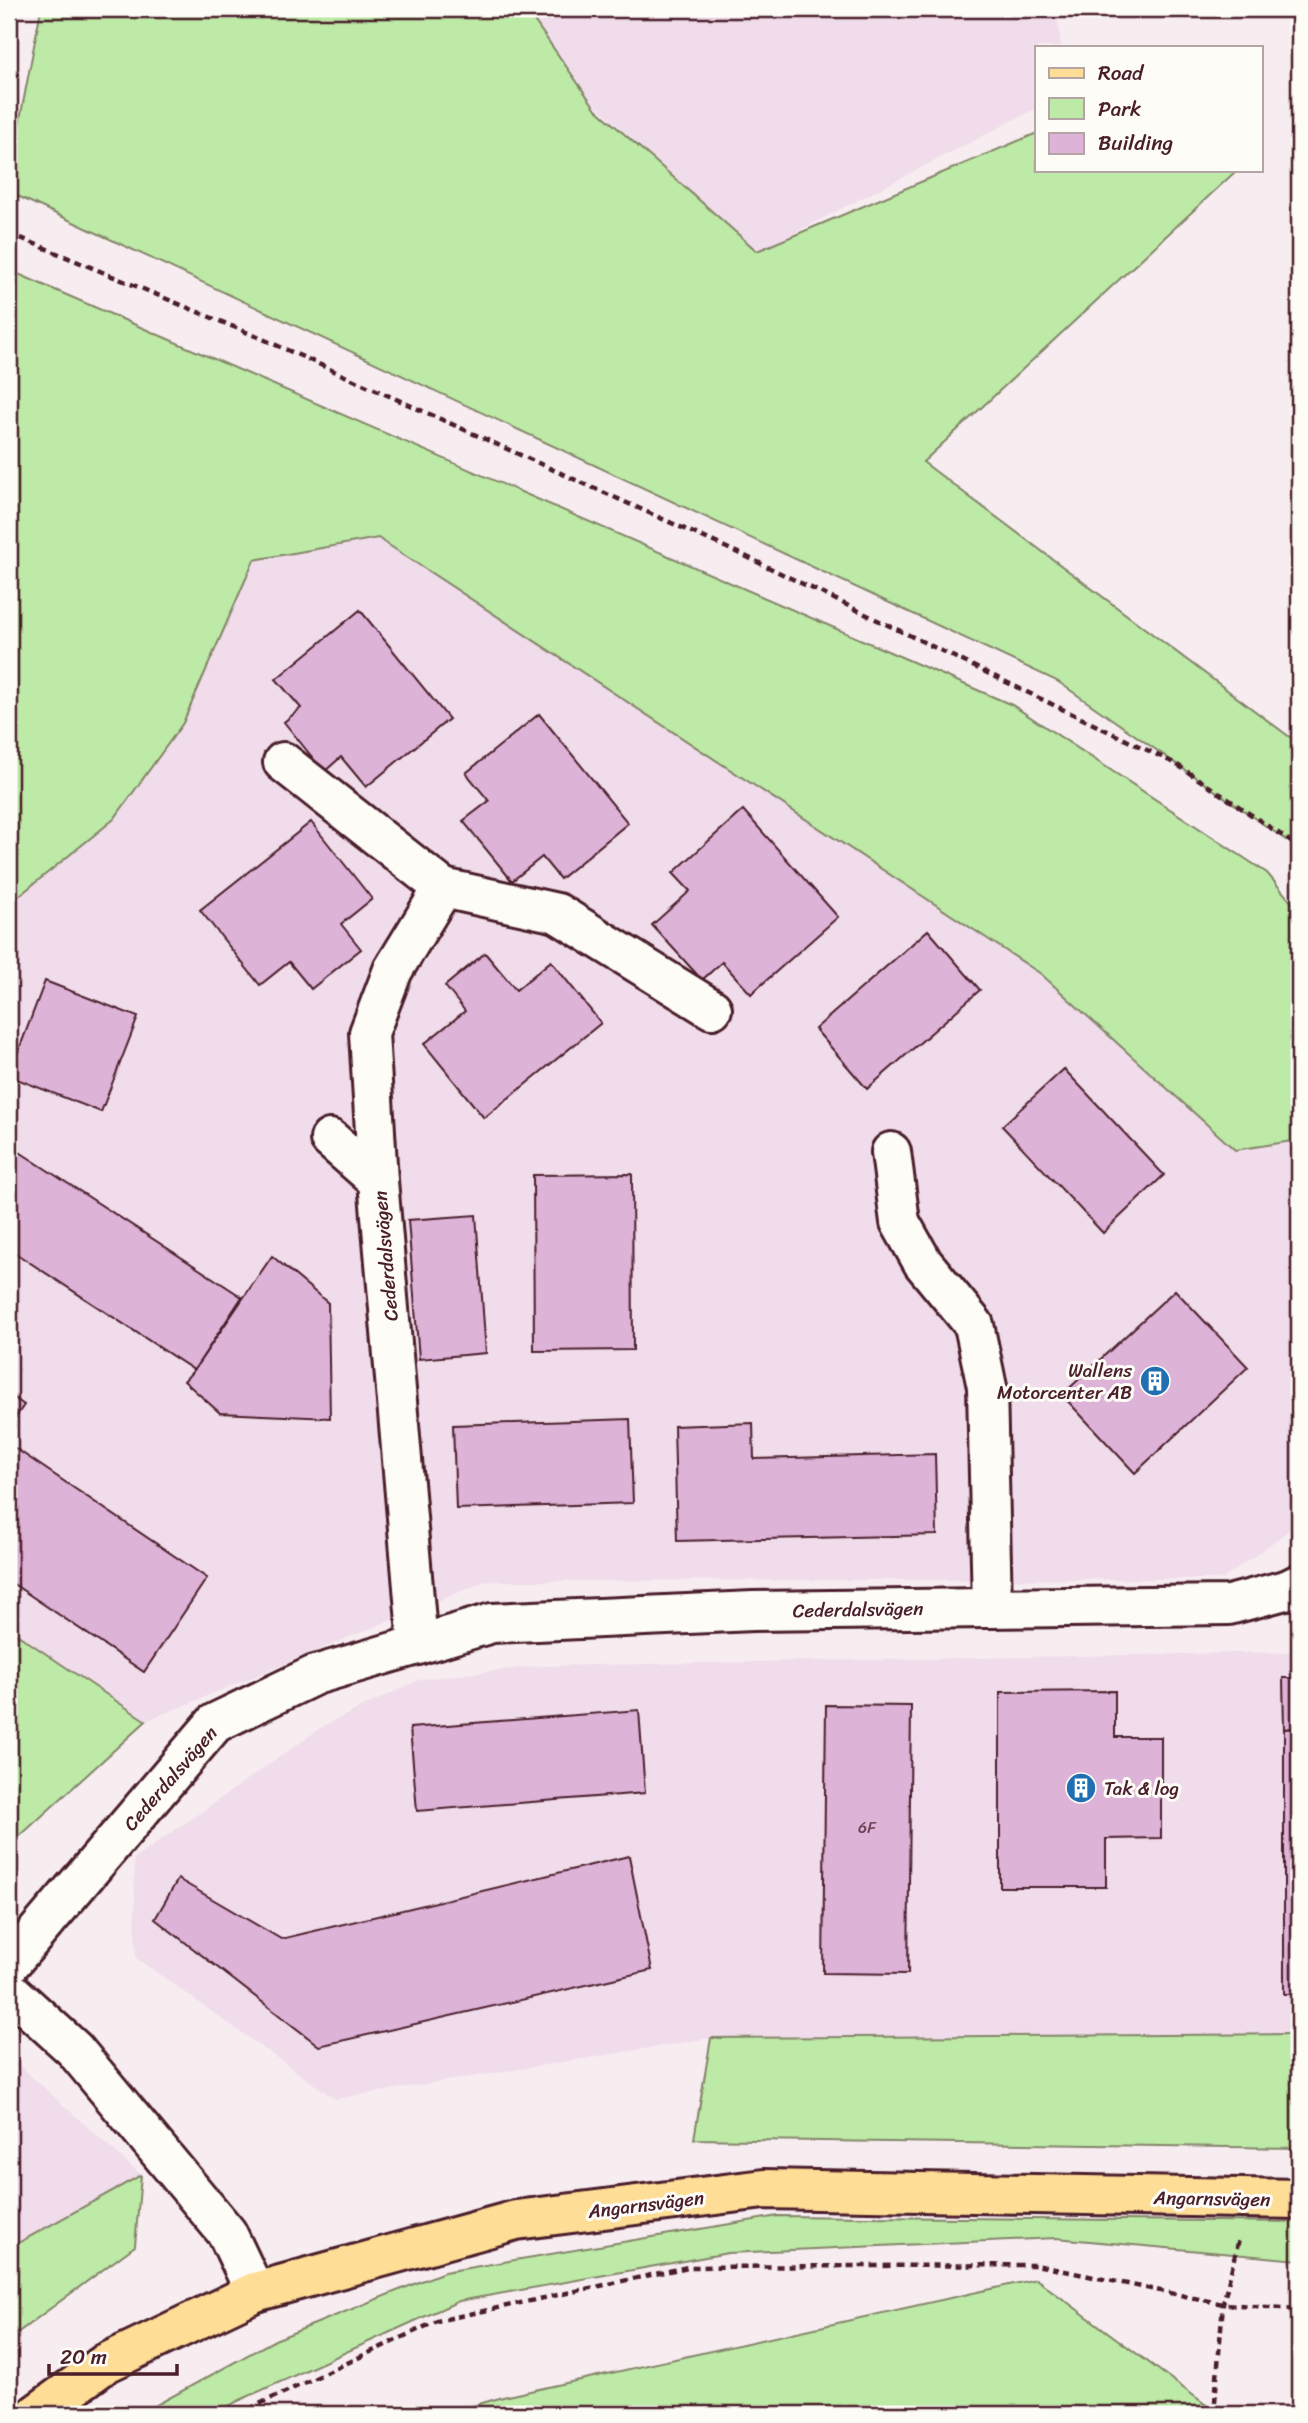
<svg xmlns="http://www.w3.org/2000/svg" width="1308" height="2423" font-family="Sriracha,sans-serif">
  <rect width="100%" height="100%" fill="#f7edf1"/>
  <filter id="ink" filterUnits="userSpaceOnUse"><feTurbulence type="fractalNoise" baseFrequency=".0143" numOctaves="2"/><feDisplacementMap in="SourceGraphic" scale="14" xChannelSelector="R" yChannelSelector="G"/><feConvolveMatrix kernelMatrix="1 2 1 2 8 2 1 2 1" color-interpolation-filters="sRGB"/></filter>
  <g filter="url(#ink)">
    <!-- built -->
    <g fill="#f0dcea">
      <polygon points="526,9 1057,9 1061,47 1037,47 1037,108 757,252 590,100"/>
      <polygon points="378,538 1041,974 1235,1150 1299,1140 1299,1523 1223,1579 486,1581 146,1721 9,1629 9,904 114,819 183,723 254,560"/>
      <polygon points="1299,1652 1299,2034 711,2038 335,2099 136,1958 134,1859 325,1725 421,1679 539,1666"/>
      <polygon points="9,2056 141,2175 9,2248"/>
    </g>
    <!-- green -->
    <g fill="#bdeaa7" stroke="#848469" stroke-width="2">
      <polygon points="41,9 526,9 596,109 757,251 1037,133 1037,170 1237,170 923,462 1299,744 1299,849 1057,681 9,192 9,177"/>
      <polygon points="9,270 1012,705 1267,873 1299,911 1299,1140 1235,1150 1041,974 378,538 254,560 183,723 114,819 9,904"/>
      <polygon points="9,1629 146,1721 9,1846"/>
      <polygon points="1299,2034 1299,2148 694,2139 711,2038"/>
      <polygon points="141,2175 135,2246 9,2339 9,2248"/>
      <polygon points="778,2216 1299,2222 1299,2260 1056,2238 728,2253 459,2301 238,2401 215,2414 140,2414 275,2340 444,2272"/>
      <polygon points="1036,2279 1213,2410 1237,2414 444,2414 503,2397"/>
    </g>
    <!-- building -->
    <g fill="#deb3d8" stroke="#4a1f2b" stroke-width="2">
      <polygon points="360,610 449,719 366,787 341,757 324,772 284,722 301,708 276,679"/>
      <polygon points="539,714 628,823 560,879 542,857 512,881 463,821 489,801 466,773"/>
      <polygon points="743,810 838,917 751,994 722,962 702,980 652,925 690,891 673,873"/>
      <polygon points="311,822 372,899 341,924 361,949 311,989 289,962 260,985 200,910"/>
      <polygon points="928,930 980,990 867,1089 815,1029"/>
      <polygon points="485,953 516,990 551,961 601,1023 484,1118 424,1044 465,1011 445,986"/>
      <polygon points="45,981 138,1017 101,1112 9,1076"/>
      <polygon points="1064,1069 1164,1175 1103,1233 1002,1126"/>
      <polygon points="12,1147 242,1297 194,1370 9,1249 9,1152"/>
      <polygon points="632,1174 633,1350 534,1351 533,1175"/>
      <polygon points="476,1215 486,1353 419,1359 408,1220"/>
      <polygon points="272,1256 328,1303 330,1418 220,1413 184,1381 194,1370"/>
      <polygon points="1175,1290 1248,1367 1135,1473 1062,1395"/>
      <polygon points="9,1394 24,1405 9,1427"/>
      <polygon points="630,1419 633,1503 456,1509 453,1425"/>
      <polygon points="753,1423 754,1459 935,1454 937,1535 677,1541 674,1426"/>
      <polygon points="9,1444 207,1578 144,1672 9,1581"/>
      <polygon points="1283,1678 1299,1678 1299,1728 1284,1729"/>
      <polygon points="1115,1691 1115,1737 1161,1737 1161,1838 1106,1839 1106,1887 1000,1887 1000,1692"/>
      <polygon points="826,1705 911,1706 908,1974 823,1973"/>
      <polygon points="639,1710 645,1793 417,1811 410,1728"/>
      <polygon points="1299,1728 1299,1994 1284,1994 1284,1729"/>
      <polygon points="629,1856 652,1970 319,2046 155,1919 178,1879 281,1939"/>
    </g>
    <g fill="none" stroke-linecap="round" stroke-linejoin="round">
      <!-- minor casing -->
      <g stroke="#4a1f2b" stroke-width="44">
        <g id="minor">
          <polyline points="283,762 443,888"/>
          <polyline points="330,1139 378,1181 418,1645"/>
          <polyline points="891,1152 900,1222 923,1263 974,1325 987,1387 992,1608"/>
          <polyline points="378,1181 369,1033 393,970 443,888 557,913 712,1009"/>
          <polyline points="9,1965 215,1723 315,1675 492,1623 753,1611 1229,1605 1289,1589 1299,1584"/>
          <polyline points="9,1990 74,2049 227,2233 255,2292"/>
        </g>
      </g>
      <!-- major casing -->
      <g stroke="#4a1f2b" stroke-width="44">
        <polyline id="major" points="36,2414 106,2363 255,2292 516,2220 764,2189 1299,2199"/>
      </g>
      <!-- path -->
      <g stroke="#4a1f2b" stroke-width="4.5" stroke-dasharray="7 5" stroke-linecap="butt">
        <polyline points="9,233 265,340 747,557 1176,764 1293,843 1299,850"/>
        <polyline points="238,2414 437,2321 688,2267 1036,2265 1223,2304 1299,2309"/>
        <polyline points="1214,2414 1223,2304 1239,2239"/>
      </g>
      <!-- minor -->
      <use href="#minor" stroke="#fdfcf7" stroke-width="38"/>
      <!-- major -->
      <use href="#major" stroke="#fedd96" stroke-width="38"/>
    </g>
  </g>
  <!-- icons -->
  <defs>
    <g id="building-disc" transform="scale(1.575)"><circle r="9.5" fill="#1f6fb2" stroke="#fdfcf7"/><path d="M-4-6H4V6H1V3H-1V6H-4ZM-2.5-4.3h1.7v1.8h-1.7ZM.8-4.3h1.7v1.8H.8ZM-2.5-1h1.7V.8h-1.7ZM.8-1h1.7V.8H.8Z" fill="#fff"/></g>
  </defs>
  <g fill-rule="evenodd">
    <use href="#building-disc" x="1155" y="1381"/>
    <use href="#building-disc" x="1081" y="1788"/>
  </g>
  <g text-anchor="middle" stroke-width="6" stroke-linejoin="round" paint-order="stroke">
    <!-- number labels -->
    <g font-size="16" fill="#6f4456">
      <text x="867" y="1833">6F</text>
    </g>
    <!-- street labels -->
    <g font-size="19" fill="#4a1f2b" stroke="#fdfcf7">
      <text transform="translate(385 1256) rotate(-95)" y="7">Cederdalsvägen</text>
      <text transform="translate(858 1609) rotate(-1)" y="7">Cederdalsvägen</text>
      <text transform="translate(170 1778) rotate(-49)" y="7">Cederdalsvägen</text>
      <text transform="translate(1212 2198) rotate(1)" y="7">Angarnsvägen</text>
      <text transform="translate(646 2204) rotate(-7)" y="7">Angarnsvägen</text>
    </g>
    <!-- poi labels -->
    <g font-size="19" fill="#4a1f2b" stroke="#fdfcf7" text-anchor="end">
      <text x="1132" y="1377">Wallens<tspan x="1132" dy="22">Motorcenter AB</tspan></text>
      <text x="1104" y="1795" text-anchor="start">Tak &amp; log</text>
    </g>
  </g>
  <!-- margin -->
  <rect width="1308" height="2423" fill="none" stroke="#fdfcf7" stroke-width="35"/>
  <rect x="18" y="18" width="1273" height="2388" fill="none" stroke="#4a1f2b" stroke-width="2.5" filter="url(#ink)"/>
  <!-- legend -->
  <rect x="1035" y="46" width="228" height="126" fill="#fdfcf7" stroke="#b5a4a5" stroke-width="2"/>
  <rect x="1049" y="68" width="35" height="10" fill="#fedd96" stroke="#b5a4a5" stroke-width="2"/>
  <text x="1098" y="80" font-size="21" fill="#4a1f2b">Road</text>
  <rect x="1049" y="98" width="35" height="21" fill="#bdeaa7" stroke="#b5a4a5" stroke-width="2"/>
  <text x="1098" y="116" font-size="21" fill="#4a1f2b">Park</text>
  <rect x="1049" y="133" width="35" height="21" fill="#deb3d8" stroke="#b5a4a5" stroke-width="2"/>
  <text x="1098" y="150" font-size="21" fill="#4a1f2b">Building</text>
  <!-- scale -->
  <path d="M49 2364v10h128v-10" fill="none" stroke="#4a1f2b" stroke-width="3.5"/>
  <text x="60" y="2364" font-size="21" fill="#4a1f2b" stroke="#fdfcf7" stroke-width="5" paint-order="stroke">20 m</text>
</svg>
